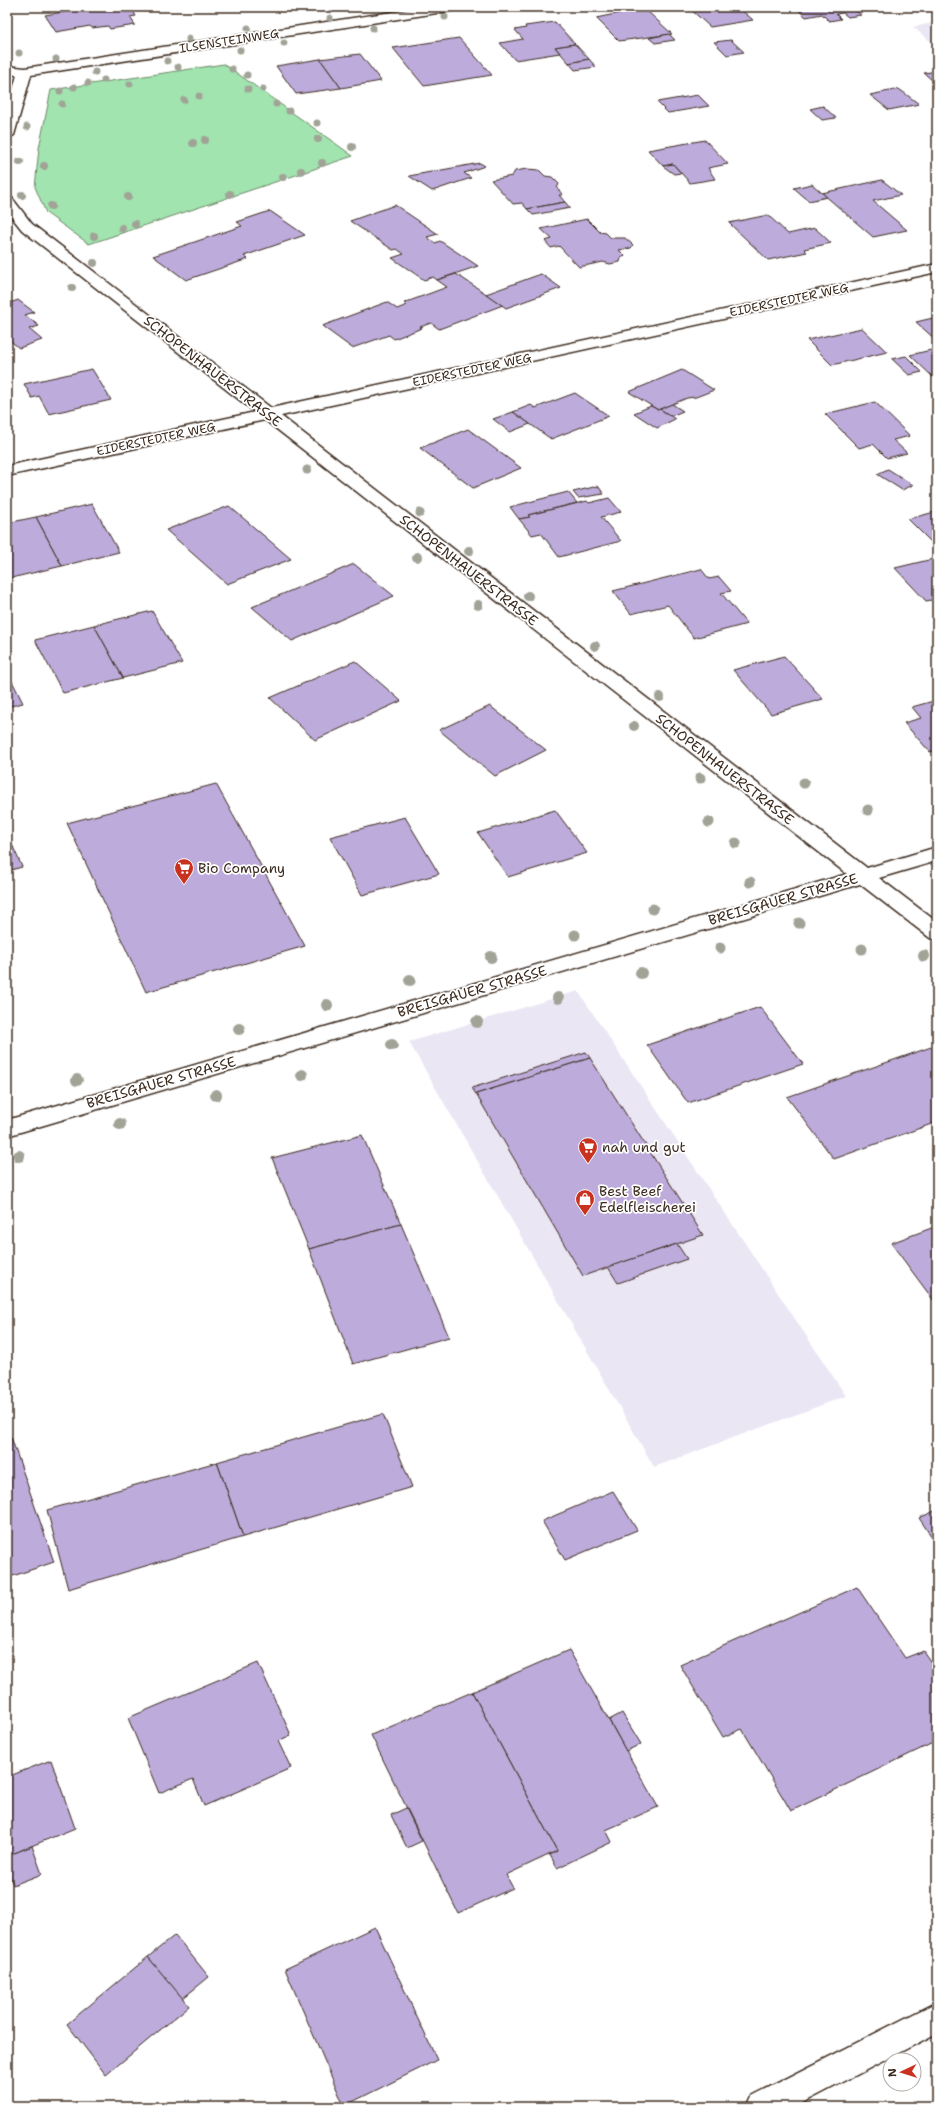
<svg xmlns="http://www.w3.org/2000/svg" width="944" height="2114" font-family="'Shantell Sans',sans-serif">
  <rect width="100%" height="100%" fill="#fff"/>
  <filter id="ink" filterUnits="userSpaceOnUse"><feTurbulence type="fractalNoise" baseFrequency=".025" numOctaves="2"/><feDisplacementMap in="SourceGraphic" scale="8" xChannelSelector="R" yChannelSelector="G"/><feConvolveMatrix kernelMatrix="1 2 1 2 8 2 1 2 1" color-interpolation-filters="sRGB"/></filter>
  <g filter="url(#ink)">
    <!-- built -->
    <g fill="#ebe6f4">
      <polygon points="937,22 937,47 913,27"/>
      <polygon points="578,991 846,1396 654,1467 409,1042"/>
    </g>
    <!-- green -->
    <polygon fill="#a1e4af" stroke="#6e8766" points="224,64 353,156 89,244 46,213 35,187 39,148 51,90"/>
    <!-- building -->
    <g fill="#bdabdb" stroke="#3b2a1e">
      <polygon points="94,7 141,7 143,10 133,11 136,16 130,17 135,25 110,29 108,26 92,28 90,26 56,32 45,15"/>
      <polygon points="688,7 738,7 753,20 710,27"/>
      <polygon points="795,7 865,7 854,9 861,15 848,17 843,13 836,14 841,19 829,21 822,14 806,17"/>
      <polygon points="640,9 646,10 672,34 619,41 596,18"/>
      <polygon points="555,22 575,44 555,47 560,53 515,60 500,43 523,39 515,30 526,28 525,26"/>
      <polygon points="669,34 675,40 655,43 649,38"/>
      <polygon points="459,38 492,75 424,86 393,48"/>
      <polygon points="731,40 744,52 727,55 714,42"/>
      <polygon points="575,44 589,59 569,63 555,47"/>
      <polygon points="360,54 381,81 341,88 320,59"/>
      <polygon points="320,59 341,88 296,94 276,66"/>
      <polygon points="589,59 596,67 575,70 569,63"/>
      <polygon points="937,71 937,80 933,81 924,73"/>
      <polygon points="899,89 919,104 889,110 870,95"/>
      <polygon points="698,95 709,106 668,113 657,102"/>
      <polygon points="823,106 836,118 822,120 810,109"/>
      <polygon points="705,140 728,164 708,168 715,179 690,183 673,164 663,166 648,150"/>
      <polygon points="480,163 485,166 464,173 471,178 432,191 409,176"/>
      <polygon points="673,164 681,173 674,174 663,166"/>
      <polygon points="527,169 539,170 545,176 552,177 559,184 557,188 563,195 559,195 565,202 527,209 522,203 513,204 491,180 512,176 515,171"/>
      <polygon points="882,180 901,195 873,201 907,230 873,237 822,193"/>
      <polygon points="812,184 822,193 827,197 809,201 794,188"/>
      <polygon points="565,202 570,208 533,215 527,209"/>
      <polygon points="395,205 438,234 427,237 435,243 440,241 478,266 437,280 433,277 424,280 392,258 404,254 397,249 393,250 350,221"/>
      <polygon points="270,211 305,235 244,256 248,259 186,280 153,256 242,226 237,222"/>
      <polygon points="768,215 788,234 815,228 831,243 804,249 807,252 768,260 729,223"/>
      <polygon points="587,219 600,232 606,233 611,238 625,238 633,245 631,248 619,250 625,256 621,258 620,262 610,264 603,262 579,267 559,246 551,248 545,241 552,239 541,229"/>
      <polygon points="456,274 503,305 439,329 431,323 420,327 422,328 394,339 389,335 352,348 322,326 387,302 397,309 407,305 404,303 447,287 437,280"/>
      <polygon points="541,274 561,288 506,308 486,294"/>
      <polygon points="7,300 10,303 18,300 34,312 25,315 39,326 29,329 42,340 19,348 7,338"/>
      <polygon points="937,317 937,341 916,322"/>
      <polygon points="862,328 887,352 832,365 807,340"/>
      <polygon points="931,350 934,354 937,353 937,381 910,355"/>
      <polygon points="906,356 922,372 909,375 892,359"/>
      <polygon points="92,369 111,400 49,414 39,396 32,398 24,384"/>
      <polygon points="682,370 714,390 696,397 687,398 658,410 629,392"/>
      <polygon points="575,393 609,416 551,439 513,412 531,405 535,408"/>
      <polygon points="875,402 910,436 893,440 907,453 887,458 873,444 859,448 825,414"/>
      <polygon points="672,404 683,411 671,416 660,409"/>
      <polygon points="651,406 658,410 660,409 675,419 657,428 634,413"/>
      <polygon points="513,412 530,424 510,432 493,419"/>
      <polygon points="468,429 521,468 473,488 420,448"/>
      <polygon points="888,469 913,485 902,490 877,474"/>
      <polygon points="598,486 604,494 578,498 573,492"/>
      <polygon points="568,492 577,503 528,515 530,517 519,519 510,507"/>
      <polygon points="609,498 621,512 601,517 621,541 559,557 541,533 532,535 519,519 530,517 528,515 587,501 589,503"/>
      <polygon points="92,504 119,552 62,566 36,517"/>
      <polygon points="229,506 291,559 227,584 166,530"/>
      <polygon points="935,512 937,515 937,548 908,519"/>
      <polygon points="36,517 62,566 7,579 7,523"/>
      <polygon points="937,558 937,599 926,601 895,568"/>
      <polygon points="354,564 394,596 292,641 252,607"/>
      <polygon points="701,569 709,579 719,577 731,591 721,593 747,624 694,638 668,605 631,614 613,591"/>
      <polygon points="152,611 182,663 123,678 94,625"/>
      <polygon points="94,625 123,678 63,693 35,640"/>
      <polygon points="784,656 823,699 771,714 733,670"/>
      <polygon points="355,661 401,701 315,740 270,698"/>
      <polygon points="7,671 23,703 7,707"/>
      <polygon points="937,700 937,750 930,752 904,723 921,718 912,707"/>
      <polygon points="490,706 546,750 495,776 439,730"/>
      <polygon points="216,784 305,946 146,992 67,823"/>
      <polygon points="555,810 587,853 508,877 478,833"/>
      <polygon points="405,817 439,874 362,895 330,837"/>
      <polygon points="7,833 22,867 7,871"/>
      <polygon points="760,1007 803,1064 688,1103 647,1045"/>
      <polygon points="937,1045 937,1122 834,1159 787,1097"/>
      <polygon points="586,1052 590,1058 476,1094 472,1088"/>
      <polygon points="590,1058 703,1235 583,1276 476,1094"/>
      <polygon points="362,1135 401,1224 309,1249 272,1158"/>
      <polygon points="401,1224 449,1337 353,1364 309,1249"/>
      <polygon points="937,1226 937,1305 891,1243"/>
      <polygon points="677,1244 687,1259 618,1283 608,1267"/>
      <polygon points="383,1414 412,1487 243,1537 217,1462"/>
      <polygon points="11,1437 54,1562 7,1578 7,1438"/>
      <polygon points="217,1462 243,1537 68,1589 47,1510"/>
      <polygon points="613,1491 637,1530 565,1560 542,1521"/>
      <polygon points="937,1510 937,1545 919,1518"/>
      <polygon points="857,1587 905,1658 923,1651 937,1671 937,1741 791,1811 742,1729 723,1737 680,1665"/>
      <polygon points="569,1650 658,1807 606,1830 612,1842 557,1868 550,1855 557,1851 472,1692"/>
      <polygon points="258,1663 291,1735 278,1741 291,1768 204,1806 193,1779 159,1793 128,1718"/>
      <polygon points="472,1692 557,1851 506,1875 513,1888 458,1913 371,1735"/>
      <polygon points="622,1713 641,1744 626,1751 609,1720"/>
      <polygon points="51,1760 75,1828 7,1856 7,1777"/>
      <polygon points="406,1808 422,1841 407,1848 391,1815"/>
      <polygon points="32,1846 42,1874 13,1885 7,1867 7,1856"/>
      <polygon points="375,1927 437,2060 344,2106 285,1969"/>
      <polygon points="175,1935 209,1977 182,1999 148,1957"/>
      <polygon points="148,1957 189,2006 106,2075 67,2024"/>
    </g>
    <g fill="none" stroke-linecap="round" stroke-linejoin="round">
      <!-- street casing -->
      <g stroke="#3b2a1e" stroke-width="3">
        <g id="street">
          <polygon points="425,7 456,7 450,11 31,75 14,135 7,139 7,111 17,75 7,74 7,66 25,68"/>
          <polygon points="7,197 12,198 32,224 271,408 937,264 937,272 281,416 867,868 937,847 937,861 879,878 937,922 937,940 930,938 860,884 7,1136 7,1120 847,874 265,420 7,476 7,466 255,412 22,230 7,211"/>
          <polygon points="937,2002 937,2033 795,2107 747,2107 752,2096"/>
        </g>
      </g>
      <!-- street -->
      <use href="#street" fill="#fff" fill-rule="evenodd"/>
    </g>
    <!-- trees -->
    <g fill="#a1a397">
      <circle cx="445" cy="17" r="3.5"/>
      <circle cx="330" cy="18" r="3.5"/>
      <circle cx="248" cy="28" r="3.5"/>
      <circle cx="373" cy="28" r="3.5"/>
      <circle cx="189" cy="39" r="3.5"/>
      <circle cx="284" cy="43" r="3.5"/>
      <circle cx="240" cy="50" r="3.5"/>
      <circle cx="19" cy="53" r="3.5"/>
      <circle cx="56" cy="59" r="3.5"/>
      <circle cx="167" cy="61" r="3.5"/>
      <circle cx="178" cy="67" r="3.5"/>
      <circle cx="232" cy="69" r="3.5"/>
      <circle cx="95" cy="72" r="3.5"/>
      <circle cx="247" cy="75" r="3.5"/>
      <circle cx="104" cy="80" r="3.5"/>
      <circle cx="88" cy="83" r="3.5"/>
      <circle cx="130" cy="84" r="3.5"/>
      <circle cx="74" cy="87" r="3.5"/>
      <circle cx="248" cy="89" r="3.5"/>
      <circle cx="263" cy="89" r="3.5"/>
      <circle cx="60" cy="91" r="3.5"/>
      <circle cx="199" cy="96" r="3.5"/>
      <circle cx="184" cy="100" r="3.5"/>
      <circle cx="62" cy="104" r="3.5"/>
      <circle cx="276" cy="104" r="3.5"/>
      <circle cx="289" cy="111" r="3.5"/>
      <circle cx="317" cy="123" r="3.5"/>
      <circle cx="27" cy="127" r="3.5"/>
      <circle cx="318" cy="139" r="4"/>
      <circle cx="205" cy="140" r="4"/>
      <circle cx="193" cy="143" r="4"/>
      <circle cx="352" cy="147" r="4"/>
      <circle cx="20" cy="162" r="4"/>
      <circle cx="322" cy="163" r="4"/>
      <circle cx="44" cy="166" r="4"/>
      <circle cx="301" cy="171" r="4"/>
      <circle cx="283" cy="177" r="4"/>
      <circle cx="230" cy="194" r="4"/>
      <circle cx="22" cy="195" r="4"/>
      <circle cx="128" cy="197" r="4"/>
      <circle cx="51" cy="206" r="4"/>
      <circle cx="135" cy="224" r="4"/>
      <circle cx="122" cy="228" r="4"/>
      <circle cx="94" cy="236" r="4"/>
      <circle cx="94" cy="263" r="4"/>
      <circle cx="72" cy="288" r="4"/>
      <circle cx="307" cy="470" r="4.5"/>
      <circle cx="420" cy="513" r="4.5"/>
      <circle cx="469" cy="551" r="5"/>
      <circle cx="417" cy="557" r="5"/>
      <circle cx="528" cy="596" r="5"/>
      <circle cx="478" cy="605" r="5"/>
      <circle cx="595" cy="646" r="5"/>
      <circle cx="660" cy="697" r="5"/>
      <circle cx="634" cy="726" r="5"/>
      <circle cx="700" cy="778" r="5.5"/>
      <circle cx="804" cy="783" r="5.5"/>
      <circle cx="868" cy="810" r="5.5"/>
      <circle cx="709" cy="822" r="5.5"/>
      <circle cx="736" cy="843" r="5.5"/>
      <circle cx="750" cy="882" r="5.5"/>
      <circle cx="653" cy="909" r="5.5"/>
      <circle cx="799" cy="923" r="5.5"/>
      <circle cx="575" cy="935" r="5.5"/>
      <circle cx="720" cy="948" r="5.5"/>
      <circle cx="862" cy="949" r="5.5"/>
      <circle cx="924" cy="956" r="6"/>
      <circle cx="491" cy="957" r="6"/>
      <circle cx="641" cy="973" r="6"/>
      <circle cx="410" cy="980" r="6"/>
      <circle cx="558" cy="998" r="6"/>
      <circle cx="327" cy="1005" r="6"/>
      <circle cx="477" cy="1022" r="6"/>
      <circle cx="239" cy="1029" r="6"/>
      <circle cx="392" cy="1045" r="6"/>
      <circle cx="302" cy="1075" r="6"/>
      <circle cx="77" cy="1080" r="6"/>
      <circle cx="216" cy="1095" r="6"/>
      <circle cx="120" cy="1124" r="6"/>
      <circle cx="19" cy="1156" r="6"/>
    </g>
  </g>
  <!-- icons -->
  <defs>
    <g id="supermarket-pin" transform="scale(1)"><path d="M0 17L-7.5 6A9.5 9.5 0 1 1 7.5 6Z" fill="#c8321e" stroke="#fff"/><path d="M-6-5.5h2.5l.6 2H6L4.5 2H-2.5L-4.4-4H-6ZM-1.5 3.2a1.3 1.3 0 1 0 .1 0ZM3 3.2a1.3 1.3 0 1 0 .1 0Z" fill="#fff"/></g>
    <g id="shop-pin" transform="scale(1)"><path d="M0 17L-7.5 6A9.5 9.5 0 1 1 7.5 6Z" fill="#c8321e" stroke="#fff"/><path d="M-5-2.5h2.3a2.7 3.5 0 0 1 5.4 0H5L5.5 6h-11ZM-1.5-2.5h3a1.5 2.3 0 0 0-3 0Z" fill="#fff"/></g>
  </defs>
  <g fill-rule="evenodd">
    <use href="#supermarket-pin" x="184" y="868"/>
    <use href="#supermarket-pin" x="588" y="1147"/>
    <use href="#shop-pin" x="585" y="1199"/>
  </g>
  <g text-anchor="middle" stroke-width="3.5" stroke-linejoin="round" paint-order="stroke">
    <!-- far-street labels -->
    <g font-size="12" fill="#3b2a1e" stroke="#fff">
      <text transform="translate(229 41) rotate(-9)" y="4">ILSENSTEINWEG</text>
      <text transform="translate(789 300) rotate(-12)" y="4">EIDERSTEDTER WEG</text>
      <text transform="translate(472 370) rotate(-12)" y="4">EIDERSTEDTER WEG</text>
      <text transform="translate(156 439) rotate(-12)" y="4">EIDERSTEDTER WEG</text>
    </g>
    <!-- street labels -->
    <g font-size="14" fill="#3b2a1e" stroke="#fff">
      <text transform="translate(213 371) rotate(38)" y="5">SCHOPENHAUERSTRASSE</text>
      <text transform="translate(469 570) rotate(38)" y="5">SCHOPENHAUERSTRASSE</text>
      <text transform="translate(725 769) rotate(38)" y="5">SCHOPENHAUERSTRASSE</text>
      <text transform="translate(783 899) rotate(-16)" y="5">BREISGAUER STRASSE</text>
      <text transform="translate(472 991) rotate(-16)" y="5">BREISGAUER STRASSE</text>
      <text transform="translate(161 1082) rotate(-16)" y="5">BREISGAUER STRASSE</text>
    </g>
    <!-- poi labels -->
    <g font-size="14" fill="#3b2a1e" stroke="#fff" text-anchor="start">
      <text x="198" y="873">Bio Company</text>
      <text x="602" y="1152">nah und gut</text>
      <text x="599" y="1196">Best Beef<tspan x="599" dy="16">Edelfleischerei</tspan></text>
    </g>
  </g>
  <!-- margin -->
  <rect width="944" height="2114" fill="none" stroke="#fff" stroke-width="24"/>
  <rect x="12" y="12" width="920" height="2090" fill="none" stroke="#3b2a1e" stroke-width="1.5" filter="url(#ink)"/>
  <!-- north arrow -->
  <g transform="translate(902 2072) rotate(266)"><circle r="19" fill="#ffffff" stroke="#b1aaa5"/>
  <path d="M0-3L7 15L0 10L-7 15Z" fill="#c8321e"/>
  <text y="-6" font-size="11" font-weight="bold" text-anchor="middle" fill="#3b2a1e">N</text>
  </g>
</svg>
